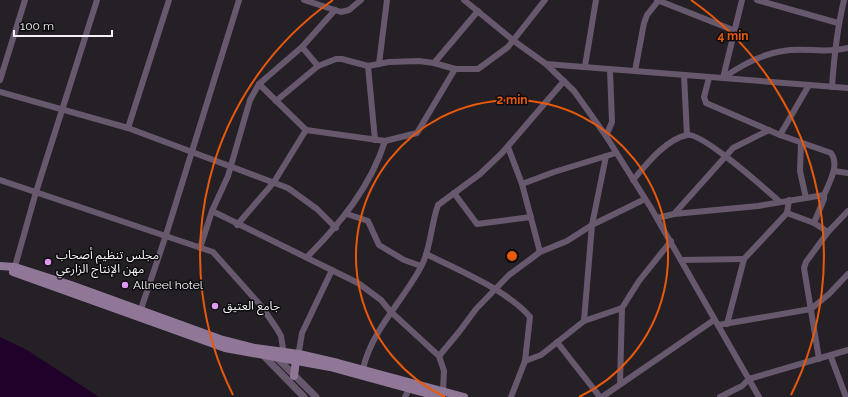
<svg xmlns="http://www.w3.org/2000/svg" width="848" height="397" font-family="Raleway,'Noto Sans Arabic',sans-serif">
  <rect width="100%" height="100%" fill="#242026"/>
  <!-- water -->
  <polygon fill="#200129" points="0,337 27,350 99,397 0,397"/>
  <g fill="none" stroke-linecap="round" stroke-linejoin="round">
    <!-- minor -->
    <g stroke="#68586d" stroke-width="6">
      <polyline points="304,0 341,12 349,10 361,0"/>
      <polyline points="464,0 514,41 546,64 574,91 606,136 651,208 759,397"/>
      <polyline points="657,0 733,30"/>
      <polyline points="757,0 838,23"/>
      <polyline points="302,47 335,10"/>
      <polyline points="434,63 478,11"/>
      <polyline points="379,64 387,0"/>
      <polyline points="546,64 848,88"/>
      <polyline points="368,66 375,140"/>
      <polyline points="585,66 596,0"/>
      <polyline points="635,71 644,23 647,15 659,0"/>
      <polyline points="684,75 687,135"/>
      <path d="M723,78C740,66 762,54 783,51C805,47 825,54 848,48"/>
      <polyline points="723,78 742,0"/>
      <polyline points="0,80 25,0"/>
      <polyline points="259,84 306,130 385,141 417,133 455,69"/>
      <path d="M832,87C834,57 837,29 844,0"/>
      <polyline points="0,92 128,128 288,188 317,209 336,228"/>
      <polyline points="276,101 318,66"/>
      <polyline points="128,128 169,0"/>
      <polyline points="780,135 809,85"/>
      <polyline points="606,136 612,122 610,70"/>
      <polyline points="801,143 800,171 806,198"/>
      <polyline points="508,147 522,184 540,252"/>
      <polyline points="834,171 848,173"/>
      <polyline points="0,180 213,252 262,307 277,329 281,336 284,355"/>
      <path d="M633,180C646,165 666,139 687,135C702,132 765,189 779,201"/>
      <polyline points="522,184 554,172 616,153"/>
      <polyline points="454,193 477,224 531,217"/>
      <polyline points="212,211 358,283 381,300 390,311 439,356 444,371 443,391"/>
      <polyline points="787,213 814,223 828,232"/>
      <polyline points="347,214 368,221 379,245 404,260 421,266"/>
      <path d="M674,214L758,206L824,195C829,183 840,165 831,153L780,135L706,103L704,97L709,78"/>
      <polyline points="657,218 674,214 733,148 769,130"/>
      <polyline points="814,223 824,199 824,195"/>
      <polyline points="237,225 274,182 306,130"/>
      <polyline points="200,248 212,211 228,176 250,100 259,84 302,47 318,66 336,59 342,59 368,66 389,62 419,61 434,63 455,69 478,69 508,47 545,0"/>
      <path d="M426,254C456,269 509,291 530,317L525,361L511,397"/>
      <path d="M307,257C340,224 371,186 385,141"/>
      <polyline points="681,260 744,259"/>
      <polyline points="14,270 36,192 97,0"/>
      <polyline points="141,309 166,235 239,0"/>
      <polyline points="584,321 592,225 606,156"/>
      <polyline points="727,324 744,259 787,213 789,200"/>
      <polyline points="718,325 811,309 829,294 848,274"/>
      <polyline points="557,342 600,397"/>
      <polyline points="439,356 459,332 476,309 509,275 540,252 567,241 592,225 645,199"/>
      <polyline points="298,357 302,333 332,270"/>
      <polyline points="831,357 846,397"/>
      <polyline points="819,359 804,268 806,262 828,232 848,211"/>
      <polyline points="525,361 541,355 584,321 622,308"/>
      <path d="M363,369C372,329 404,300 422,265C431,247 431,224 438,205L480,174L502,153L564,81"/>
      <polyline points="620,384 622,308 639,281 671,241"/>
      <polyline points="405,397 409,389"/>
      <polyline points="602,397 714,320"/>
      <polyline points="720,397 742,386 749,379 848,350"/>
    </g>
    <!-- tertiary -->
    <g stroke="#68586d" stroke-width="7">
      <polyline points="261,353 304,397"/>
      <polyline points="275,356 316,397"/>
    </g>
    <!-- secondary -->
    <g stroke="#907798" stroke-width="8">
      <polyline points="0,266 15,267 71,285 220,339 255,348 299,354 338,363 464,397"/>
      <polyline points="13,272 225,348 330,367 440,397"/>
      <polyline points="294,376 296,360"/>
    </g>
  </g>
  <!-- distance rings -->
  <g fill="none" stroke="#e8590c" stroke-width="2">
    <path d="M445 397A156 156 0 1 1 579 397"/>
    <path d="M233 395A312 312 0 0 1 333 0M691 0A312 312 0 0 1 791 395"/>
  </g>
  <!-- markers -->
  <g fill="#dd99f4" stroke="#0c0b0d" stroke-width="1.5">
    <circle cx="48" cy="262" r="4"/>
    <circle cx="125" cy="285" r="4"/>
    <circle cx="215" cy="306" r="4"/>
  </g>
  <g text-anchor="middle" stroke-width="3" stroke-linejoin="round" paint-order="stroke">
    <!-- poi labels -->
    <g font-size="12" fill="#f6f3f7" stroke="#0c0b0d" text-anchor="start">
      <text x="56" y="259">مجلس تنظيم أصحاب<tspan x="56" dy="14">مهن الإنتاج الزارعي</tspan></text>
      <text x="133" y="289">Allneel hotel</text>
      <text x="223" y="310">جامع العتيق</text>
    </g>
  </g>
  <circle cx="512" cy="256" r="6" fill="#e8590c" stroke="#0c0b0d" stroke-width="2"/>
  <g font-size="12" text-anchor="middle" font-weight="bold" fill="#e8590c" stroke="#0c0b0d" stroke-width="3" stroke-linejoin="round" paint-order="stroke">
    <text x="733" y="40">4 min</text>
    <text x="512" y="104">2 min</text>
  </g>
  <!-- scale -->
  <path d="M14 30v6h98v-6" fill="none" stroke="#f6f3f7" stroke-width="2"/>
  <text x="20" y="30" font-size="12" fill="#f6f3f7" stroke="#0c0b0d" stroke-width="3" paint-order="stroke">100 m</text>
</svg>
